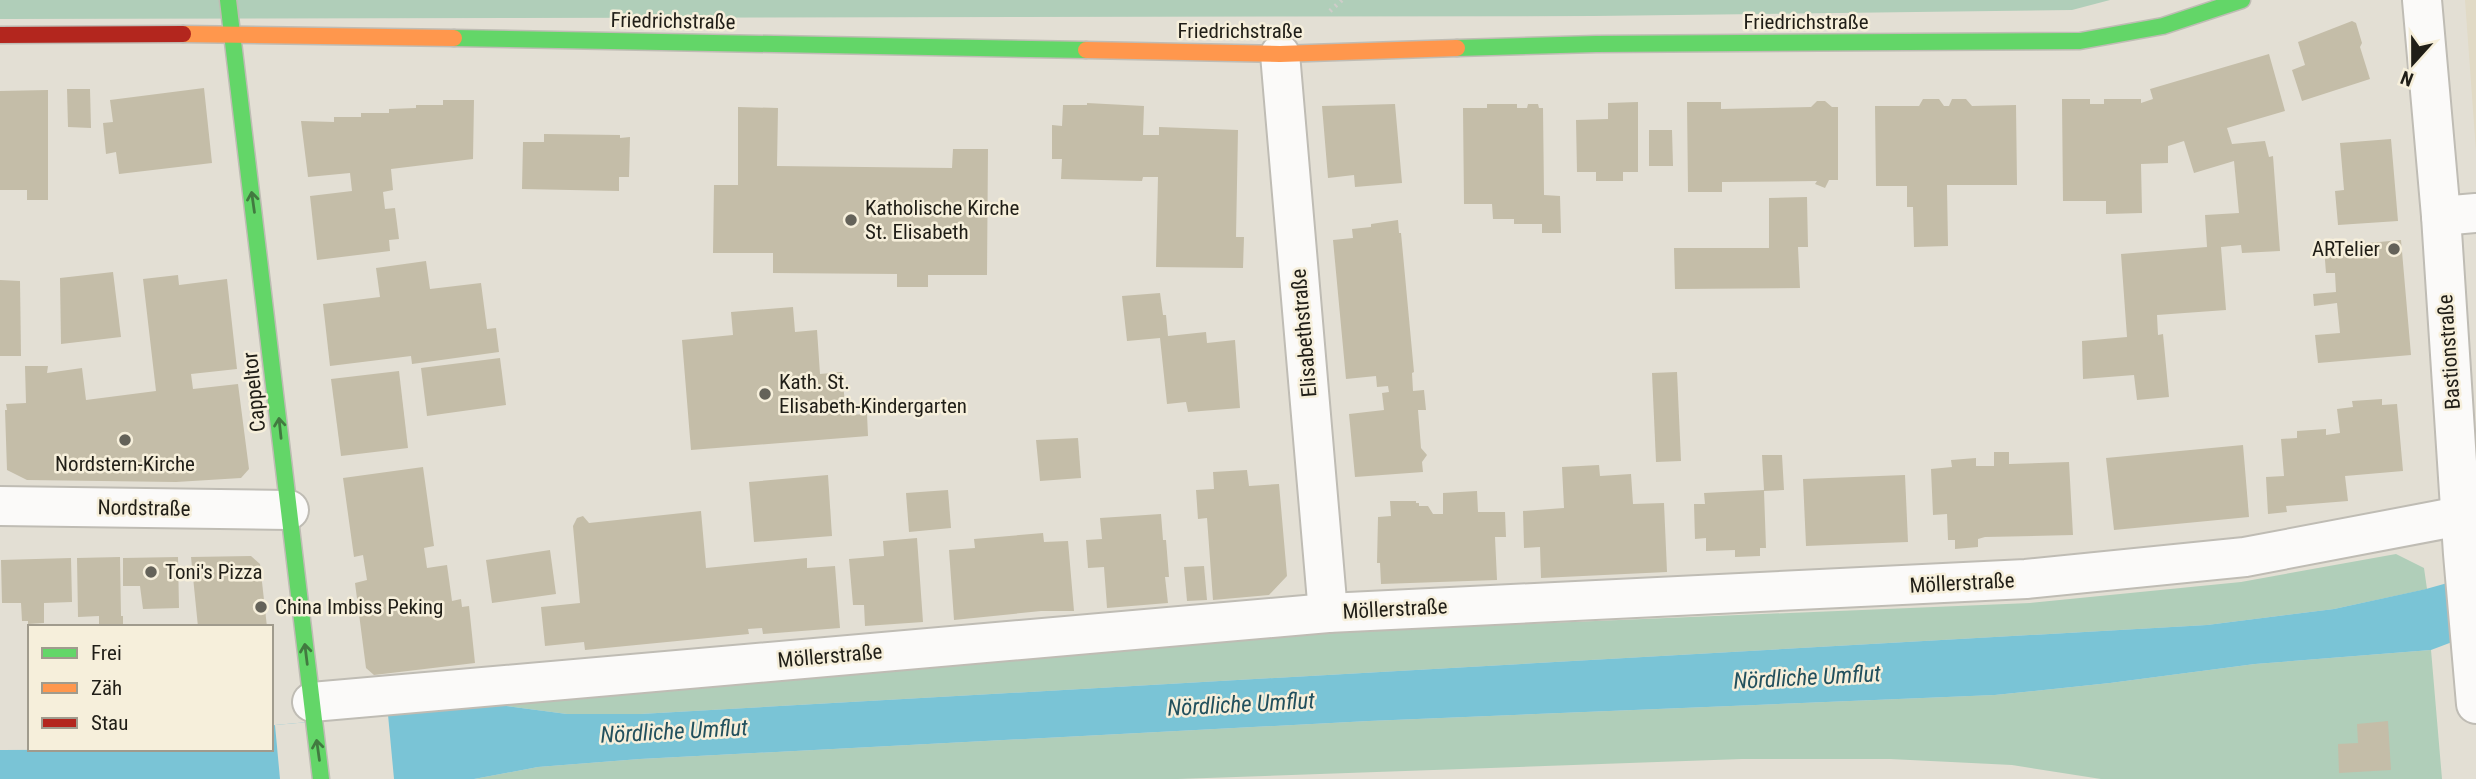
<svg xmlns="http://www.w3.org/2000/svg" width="2476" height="779" font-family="'Roboto Condensed',sans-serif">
  <rect width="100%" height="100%" fill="#e3dfd4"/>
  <!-- built -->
  <polygon fill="#e1dac6" points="2465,0 2476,0 2476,151"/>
  <!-- green -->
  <g fill="#b0ceb9">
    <polygon points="0,0 2110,0 2072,10 1594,16 0,19"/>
    <polygon points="2396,554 2424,568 2427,589 2334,609 2207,625 640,714 567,714 499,705 1330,632 2030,603 2241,582"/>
    <polygon points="2431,650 2442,779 2101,779 2012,765 1890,759 1742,759 1178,779 474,779 538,767 640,759 1369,721 1995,695 2110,683 2255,664"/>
  </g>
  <!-- water -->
  <polygon fill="#7ac4d6" points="2476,575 2476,633 2431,650 2255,664 2110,683 1995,695 1369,721 640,759 538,767 474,779 0,779 0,750 271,749 271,726 275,725 499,705 567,714 640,714 2207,625 2334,609 2426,589"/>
  <!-- pier -->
  <polygon fill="#e3dfd4" points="388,715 394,779 280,779 275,725"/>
  <!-- building -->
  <g fill="#c4bda8">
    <polygon points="2352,21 2356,23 2362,43 2360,47 2370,79 2302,101 2292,70 2305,65 2298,42"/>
    <polygon points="2269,54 2285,111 2227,128 2232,144 2265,141 2269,157 2273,156 2280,251 2242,253 2241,245 2221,247 2226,310 2157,315 2158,335 2163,334 2169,397 2137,400 2134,375 2083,379 2082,341 2127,337 2121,254 2207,247 2205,215 2239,213 2234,161 2194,173 2184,141 2168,146 2168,163 2141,164 2142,213 2106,214 2106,201 2063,201 2062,99 2090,99 2090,104 2104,104 2104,99 2141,99 2141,103 2153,99 2150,89"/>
    <polygon points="204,88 212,163 119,174 116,152 106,154 103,123 113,122 110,100"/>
    <polygon points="67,89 90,89 91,128 68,127"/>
    <polygon points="48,90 48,200 27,200 27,190 0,190 0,91"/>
    <polygon points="1923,99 1939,99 1944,106 1949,106 1952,99 1966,99 1972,106 2016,105 2017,185 1947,185 1948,246 1914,247 1913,207 1907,207 1907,186 1876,186 1875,106 1919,106"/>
    <polygon points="443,100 474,100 473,159 391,169 393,190 383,192 385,209 395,208 399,239 389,240 390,251 317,260 310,196 352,191 350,173 308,177 301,121 334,122 334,117 361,117 361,113 389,113 389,109 416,108 416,105 443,105"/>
    <polygon points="1817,101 1825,101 1832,107 1838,107 1838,180 1829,180 1825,188 1815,184 1817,181 1722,182 1722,192 1688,192 1687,102 1721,102 1721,109 1811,107"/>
    <polygon points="1638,102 1638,172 1623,172 1623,181 1596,181 1596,172 1577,172 1576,120 1608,119 1608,103"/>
    <polygon points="1087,103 1144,106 1143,135 1159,135 1159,127 1238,130 1236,237 1244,237 1243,268 1156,267 1158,177 1143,177 1142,181 1061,179 1062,159 1052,159 1052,125 1062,126 1063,105 1087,105"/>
    <polygon points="1395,104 1402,183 1355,187 1354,175 1328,178 1322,106"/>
    <polygon points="1487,104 1517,104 1517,108 1527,108 1528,104 1538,104 1539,108 1543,108 1544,195 1560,196 1561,233 1542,233 1542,224 1514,224 1514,219 1493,219 1492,204 1464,204 1463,108 1487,108"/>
    <polygon points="738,107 778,108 777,166 952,168 953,149 988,149 987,275 928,275 928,287 897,287 897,274 773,273 773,253 713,253 714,185 738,185"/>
    <polygon points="1649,130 1672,130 1673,166 1649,166"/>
    <polygon points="544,134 620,135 620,138 630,137 629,177 619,177 619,191 522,189 523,142 544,142"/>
    <polygon points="2391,139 2398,221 2338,225 2335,191 2344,190 2340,143"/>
    <polygon points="1807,197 1808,247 1798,247 1800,288 1675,289 1674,248 1769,248 1769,198"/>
    <polygon points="1398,220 1399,233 1401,233 1414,372 1412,373 1413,391 1424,390 1426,410 1418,410 1421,448 1427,455 1422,462 1423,472 1355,477 1349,414 1384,410 1382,393 1389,392 1388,386 1377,387 1376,376 1346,379 1333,240 1353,238 1352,229 1371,227 1371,224"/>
    <polygon points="2401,240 2411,355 2318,363 2315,335 2340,333 2337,303 2314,306 2313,294 2336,292 2335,273 2326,273 2324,247"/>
    <polygon points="426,261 430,289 481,283 487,329 496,328 499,352 412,364 411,356 330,366 323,304 380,297 376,268"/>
    <polygon points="113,272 121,337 61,344 60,278"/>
    <polygon points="178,275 179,285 227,279 237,369 191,374 193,389 238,384 249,469 241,478 176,482 27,480 7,470 5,410 7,410 6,404 26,403 25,366 48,366 47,373 82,368 86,400 156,391 143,279"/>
    <polygon points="0,280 20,281 21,356 0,356"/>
    <polygon points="1160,293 1163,315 1166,315 1168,336 1206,332 1207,343 1235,340 1240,408 1188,412 1186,402 1167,404 1160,338 1127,341 1122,296"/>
    <polygon points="793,307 795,332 817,330 820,374 842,372 846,415 867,414 868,436 691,450 682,340 733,335 731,312"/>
    <polygon points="500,358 506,405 427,416 421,368"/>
    <polygon points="399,371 408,448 341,456 331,379"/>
    <polygon points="1677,372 1681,461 1656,462 1652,373"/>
    <polygon points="2382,399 2382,405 2397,404 2403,471 2345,476 2348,501 2286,506 2287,512 2268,514 2266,477 2284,476 2281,439 2297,438 2297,431 2326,429 2326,435 2340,433 2337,409 2353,407 2352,401"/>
    <polygon points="1078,438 1081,478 1040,481 1036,440"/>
    <polygon points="2243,445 2249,517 2114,530 2106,458"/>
    <polygon points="1994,452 2009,452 2009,464 2069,462 2073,535 1985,537 1978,539 1978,547 1955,549 1955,540 1948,540 1947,514 1933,515 1931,469 1952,467 1951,460 1976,458 1976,466 1994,466"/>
    <polygon points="1762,455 1782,455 1784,490 1764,491 1766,548 1760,548 1760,556 1735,557 1735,550 1706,551 1706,538 1695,539 1694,504 1705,504 1704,493 1764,490"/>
    <polygon points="1599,465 1600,476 1631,474 1633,504 1664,503 1667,572 1541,578 1540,547 1524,548 1523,511 1564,508 1562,467"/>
    <polygon points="423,467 434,546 424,548 427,568 447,565 452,601 461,599 462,607 469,606 475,663 374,675 366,668 355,583 367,580 363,555 354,557 343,478"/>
    <polygon points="1247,470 1249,486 1279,484 1287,576 1269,595 1213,600 1207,518 1198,519 1196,490 1214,489 1213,472"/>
    <polygon points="828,475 832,536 754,542 749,482"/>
    <polygon points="1905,475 1908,542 1806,546 1803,479"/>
    <polygon points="948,490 951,528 909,532 906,493"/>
    <polygon points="1477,491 1478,512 1505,512 1506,537 1495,537 1497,580 1381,584 1380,563 1377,563 1378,517 1391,516 1390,501 1416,501 1416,503 1419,503 1419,506 1428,506 1433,514 1443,514 1443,493"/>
    <polygon points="701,511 706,568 807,558 807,568 835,566 840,628 763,634 762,628 748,629 749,634 585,650 584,642 545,646 541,607 580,603 573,526 577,518 583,516 589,523"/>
    <polygon points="1161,514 1163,540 1166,540 1169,577 1165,577 1168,603 1107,608 1104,567 1088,568 1086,540 1102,539 1100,518"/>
    <polygon points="1043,533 1044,542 1068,541 1074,611 1041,611 954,620 949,550 975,548 974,539"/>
    <polygon points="917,538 923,622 865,626 864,605 853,605 849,559 884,556 883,541"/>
    <polygon points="550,550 556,594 492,603 486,560"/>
    <polygon points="251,556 260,564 267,627 198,627 191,557"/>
    <polygon points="120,557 121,616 123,616 123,627 99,627 99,616 78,617 77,558"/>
    <polygon points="178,557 179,608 143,609 140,586 123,586 123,558"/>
    <polygon points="71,558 72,602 44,603 44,623 28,624 28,621 22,621 21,603 2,603 1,560"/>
    <polygon points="1204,566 1207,600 1187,601 1184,567"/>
    <polygon points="2388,721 2391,770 2339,773 2338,744 2358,743 2357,724"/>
  </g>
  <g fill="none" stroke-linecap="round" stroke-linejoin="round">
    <!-- street casing -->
    <g stroke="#bfbcb4" stroke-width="42">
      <g id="street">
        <polyline points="2422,0 2441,216 2463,554 2476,704"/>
        <polyline points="1280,54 1328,613"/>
        <polyline points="2441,216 2476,213"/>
        <polyline points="0,506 289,510"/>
        <polyline points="312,702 1328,613 2026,579 2245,557 2476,513"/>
      </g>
    </g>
    <!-- fast casing -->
    <g stroke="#bfbcb4" stroke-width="19">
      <g id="fast">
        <polyline points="228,0 321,779"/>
        <polyline points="454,38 1086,50"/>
        <polyline points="1457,48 1596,44 2080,41 2163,26 2242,0"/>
      </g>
    </g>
    <!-- slow casing -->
    <g stroke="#bfbcb4" stroke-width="19">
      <g id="slow">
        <polyline points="183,34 454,38"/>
        <polyline points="1086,50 1280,54 1457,48"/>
      </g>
    </g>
    <!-- jam casing -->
    <g stroke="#bfbcb4" stroke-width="19">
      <polyline id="jam" points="0,35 183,34"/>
    </g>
    <!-- path -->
    <polyline stroke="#ceccc9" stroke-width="4.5" stroke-dasharray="2 5" stroke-linecap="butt" points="1330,11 1342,0"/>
    <!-- street -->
    <use href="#street" stroke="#fbfaf9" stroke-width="38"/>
    <!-- fast -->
    <use href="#fast" stroke="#63d668" stroke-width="16"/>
    <!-- slow -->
    <use href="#slow" stroke="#ff974d" stroke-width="16"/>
    <!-- jam -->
    <use href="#jam" stroke="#b3261e" stroke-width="16"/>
  </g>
  <!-- one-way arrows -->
  <defs><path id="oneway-shaft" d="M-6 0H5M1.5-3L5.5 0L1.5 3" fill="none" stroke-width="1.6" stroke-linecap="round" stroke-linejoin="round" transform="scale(1.75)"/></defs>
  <g stroke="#427a40">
    <use href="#oneway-shaft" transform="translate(253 202) rotate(-98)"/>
    <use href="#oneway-shaft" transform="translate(280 428) rotate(-96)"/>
    <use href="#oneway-shaft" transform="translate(306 654) rotate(-97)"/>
    <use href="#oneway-shaft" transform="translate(318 750) rotate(-98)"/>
  </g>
  <!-- markers -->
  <g fill="#646259" stroke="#f6efdb" stroke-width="2.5">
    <circle cx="851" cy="220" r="7"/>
    <circle cx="2394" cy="249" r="7"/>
    <circle cx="765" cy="394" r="7"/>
    <circle cx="125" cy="440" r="7"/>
    <circle cx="151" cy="572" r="7"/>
    <circle cx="261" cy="607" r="7"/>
  </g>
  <g text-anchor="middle" stroke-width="5" stroke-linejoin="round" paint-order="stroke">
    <!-- street labels -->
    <g font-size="21" fill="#201e17" stroke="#f6efdb">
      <text transform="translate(673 21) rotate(1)" y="7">Friedrichstraße</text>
      <text x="1806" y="29">Friedrichstraße</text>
      <text x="1240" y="38">Friedrichstraße</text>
      <text transform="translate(1304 333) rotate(-95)" y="7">Elisabethstraße</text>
      <text transform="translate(2449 352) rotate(-94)" y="7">Bastionstraße</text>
      <text transform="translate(254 392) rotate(-96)" y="7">Cappeltor</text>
      <text transform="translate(144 508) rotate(1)" y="7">Nordstraße</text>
      <text transform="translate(1962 583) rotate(-3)" y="7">Möllerstraße</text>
      <text transform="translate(1395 609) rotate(-3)" y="7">Möllerstraße</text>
      <text transform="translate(830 656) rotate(-5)" y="7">Möllerstraße</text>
    </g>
    <!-- poi labels -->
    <g font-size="21" fill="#201e17" stroke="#f6efdb" text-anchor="start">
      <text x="865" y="215">Katholische Kirche<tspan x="865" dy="24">St. Elisabeth</tspan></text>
      <text x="2380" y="256" text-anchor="end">ARTelier</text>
      <text x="779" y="389">Kath. St.<tspan x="779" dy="24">Elisabeth-Kindergarten</tspan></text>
      <text x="125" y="471" text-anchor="middle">Nordstern-Kirche</text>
      <text x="165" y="579">Toni's Pizza</text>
      <text x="275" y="614">China Imbiss Peking</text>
    </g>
    <!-- water labels -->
    <g font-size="23" font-style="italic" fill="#22505d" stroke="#f6efdb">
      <text transform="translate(1807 677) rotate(-3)" y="8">Nördliche Umflut</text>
      <text transform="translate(1241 704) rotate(-3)" y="8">Nördliche Umflut</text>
      <text transform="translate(674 731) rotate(-3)" y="8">Nördliche Umflut</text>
    </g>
  </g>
  <!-- legend -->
  <rect x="28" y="625" width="245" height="126" fill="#f6efdb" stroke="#a09b8d" stroke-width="2"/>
  <rect x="42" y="648" width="35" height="10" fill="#63d668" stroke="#a09b8d" stroke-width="2"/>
  <text x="91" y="660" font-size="21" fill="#201e17">Frei</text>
  <rect x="42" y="683" width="35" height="10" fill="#ff974d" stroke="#a09b8d" stroke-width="2"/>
  <text x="91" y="695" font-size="21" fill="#201e17">Zäh</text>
  <rect x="42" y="718" width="35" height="10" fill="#b3261e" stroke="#a09b8d" stroke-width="2"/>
  <text x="91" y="730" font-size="21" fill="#201e17">Stau</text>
  <!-- north arrow -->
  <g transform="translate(2413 63) rotate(201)" stroke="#f6efdb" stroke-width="5" paint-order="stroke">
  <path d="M0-5L12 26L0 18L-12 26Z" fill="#201e17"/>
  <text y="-10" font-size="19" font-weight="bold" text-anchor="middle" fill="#201e17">N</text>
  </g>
</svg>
